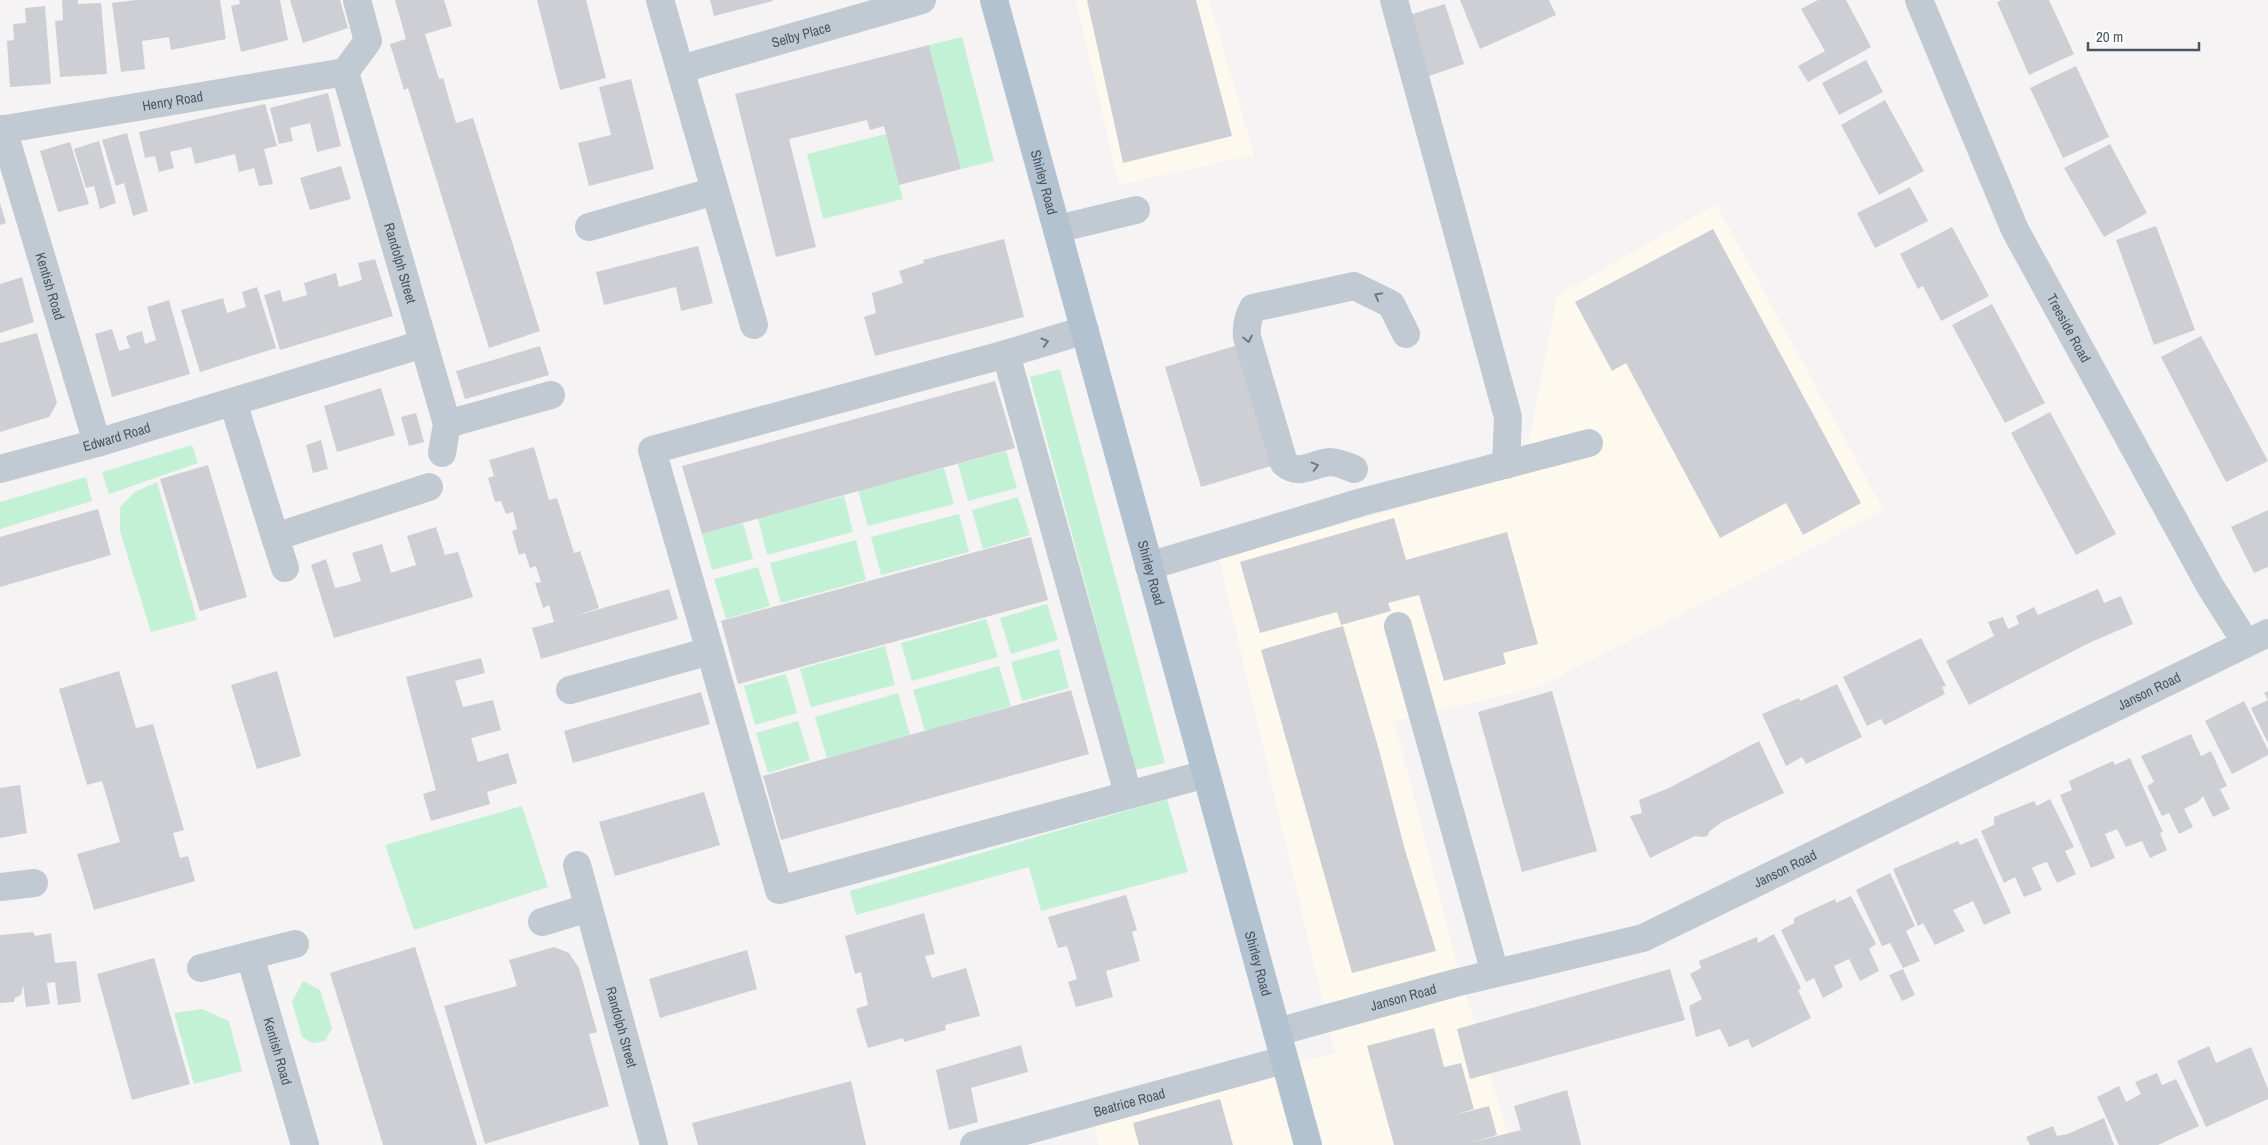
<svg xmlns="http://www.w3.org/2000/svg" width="2268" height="1145" font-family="'Archivo Narrow',sans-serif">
  <rect width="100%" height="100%" fill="#f5f3f3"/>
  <!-- commercial -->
  <g fill="#fdf9ef">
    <polygon points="1076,0 1209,0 1254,155 1119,185"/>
    <polygon points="1716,204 1884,511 1538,687 1394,721 1457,964 1511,1145 1099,1145 1093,1120 1335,1053 1219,559 1523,473 1557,296"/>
  </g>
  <!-- green -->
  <g fill="#c3f1d5">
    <polygon points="962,37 994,161 961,169 929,45"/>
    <polygon points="886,134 903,199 823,219 807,154"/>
    <polygon points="1060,369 1165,763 1135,770 1030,377"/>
    <polygon points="192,445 198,463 109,494 102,472"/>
    <polygon points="1006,451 1017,488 968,501 958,464"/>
    <polygon points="944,468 954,504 868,526 858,490"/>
    <polygon points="86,477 92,501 0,529 0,502"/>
    <polygon points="157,482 197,620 151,632 120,531 120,507 135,492"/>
    <polygon points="844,496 853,532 767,555 758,518"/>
    <polygon points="1018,497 1030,535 983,549 972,510"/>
    <polygon points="959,514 969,552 881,575 871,537"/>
    <polygon points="743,523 753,559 712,570 702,534"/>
    <polygon points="856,540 866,580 781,603 770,563"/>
    <polygon points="758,567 770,606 726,619 714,579"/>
    <polygon points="1047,604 1058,640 1011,654 1000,618"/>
    <polygon points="986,619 998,657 912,681 901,643"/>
    <polygon points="885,646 895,685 811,707 800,669"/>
    <polygon points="1059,649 1069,688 1022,701 1011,662"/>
    <polygon points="999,666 1011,706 925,731 913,690"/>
    <polygon points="786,674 797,713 755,725 744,686"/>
    <polygon points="898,693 910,735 827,758 815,717"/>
    <polygon points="798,721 810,760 768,773 756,733"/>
    <polygon points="1167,799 1188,872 1041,911 1029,867 856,915 850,891"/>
    <polygon points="522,806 548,887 414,930 385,845"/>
    <polygon points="303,981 320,990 332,1028 325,1041 313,1043 302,1037 292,1002"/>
    <polygon points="202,1009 229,1021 242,1071 194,1084 174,1013"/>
  </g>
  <!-- building -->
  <g fill="#cdcfd5">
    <polygon points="62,0 78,0 78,4 101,3 107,74 60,77 55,21 63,20"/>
    <polygon points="136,0 220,0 226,39 171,50 168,32 169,37 142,41 145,69 121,72 112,3"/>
    <polygon points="239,0 280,0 288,40 241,52 231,6 240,4"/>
    <polygon points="290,0 340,0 348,28 303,43"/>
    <polygon points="395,0 444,0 452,26 425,34 439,79 443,78 456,123 473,118 540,331 489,348 408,88 404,90 390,44 406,39"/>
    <polygon points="537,0 586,0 606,78 560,90"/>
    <polygon points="710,0 773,0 773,1 714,16"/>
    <polygon points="1087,0 1196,0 1232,136 1123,163"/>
    <polygon points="1460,0 1549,0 1556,15 1480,49"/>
    <polygon points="1818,0 1846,0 1871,47 1808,82 1798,66 1825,51 1801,9"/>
    <polygon points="2002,0 2049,0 2074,54 2029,75 1997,2"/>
    <polygon points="1445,4 1464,64 1426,77 1409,15"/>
    <polygon points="45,6 51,84 10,87 7,41 14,40 13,24 26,23 25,8"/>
    <polygon points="929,45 961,169 899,185 884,126 870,130 867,120 789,139 816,247 776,257 735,94"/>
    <polygon points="1866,60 1883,92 1839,115 1822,83"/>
    <polygon points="2076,66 2109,137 2063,158 2030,88"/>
    <polygon points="631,79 654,169 589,186 578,143 611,135 599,87"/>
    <polygon points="328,93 341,146 317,152 310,123 290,128 293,141 279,144 270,108"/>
    <polygon points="1885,100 1924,171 1879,195 1841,125"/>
    <polygon points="265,104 277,146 264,149 273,184 259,186 254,168 239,172 235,154 195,164 191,147 170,152 174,168 159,172 155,156 145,158 139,132"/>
    <polygon points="127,133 148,211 133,216 124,183 116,186 102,140"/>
    <polygon points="99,141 116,203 100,209 94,186 86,188 74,149"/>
    <polygon points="70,142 89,204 58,212 40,151"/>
    <polygon points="2110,144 2147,213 2104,237 2064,168"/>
    <polygon points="341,166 351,199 310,210 300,178"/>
    <polygon points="1910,187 1928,221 1875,248 1857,213"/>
    <polygon points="0,203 6,223 0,225"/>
    <polygon points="2156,226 2195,330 2154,345 2116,240"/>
    <polygon points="1952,227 1989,296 1941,321 1923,286 1918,289 1900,254"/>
    <polygon points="1713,229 1861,503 1803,535 1786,503 1720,538 1626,363 1612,371 1575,302"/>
    <polygon points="1004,239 1024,317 875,356 864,317 876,313 872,293 903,283 899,271 924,263 923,260"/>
    <polygon points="698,246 713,303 681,311 676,287 604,305 596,272"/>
    <polygon points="375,259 393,316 280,350 264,295 280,290 283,302 307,295 304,283 336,273 339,287 362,280 358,263"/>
    <polygon points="22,277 34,322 0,333 0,284"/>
    <polygon points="257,287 276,348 200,372 181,310 223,298 227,313 246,307 242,292"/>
    <polygon points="169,300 190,374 112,397 95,334 112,329 119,351 130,348 126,336 142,331 145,344 156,340 147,307"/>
    <polygon points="1992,304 2045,403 2005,423 1952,325"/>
    <polygon points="37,333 57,403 49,417 0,432 0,343"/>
    <polygon points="2201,336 2268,461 2226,482 2161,357"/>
    <polygon points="1241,344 1278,464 1201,487 1165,367"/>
    <polygon points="540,346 549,375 465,399 456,371"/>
    <polygon points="995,381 1015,448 702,534 682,466"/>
    <polygon points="381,388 395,435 337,452 324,406"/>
    <polygon points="2050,412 2116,534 2076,555 2011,433"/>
    <polygon points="416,413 424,442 409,446 401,417"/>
    <polygon points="321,440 328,469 313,473 306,445"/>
    <polygon points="534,447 549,500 557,498 574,553 580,551 599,608 572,617 669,589 678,619 541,659 532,628 554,622 549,605 543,608 535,583 541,582 536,566 530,568 525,553 519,555 512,531 517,529 513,512 506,514 501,501 495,502 488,478 494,476 489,460"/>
    <polygon points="208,465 247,597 200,611 160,479"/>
    <polygon points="98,509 111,555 0,587 0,537"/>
    <polygon points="2268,510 2268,567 2254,573 2231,527"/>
    <polygon points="1394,518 1406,560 1507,532 1538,644 1503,653 1506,664 1444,681 1419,595 1388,603 1391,611 1341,625 1337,612 1260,633 1240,562"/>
    <polygon points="436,527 445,555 458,552 473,597 334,638 311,565 326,559 335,588 348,585 361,581 352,553 382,544 391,573 403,569 416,565 407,536"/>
    <polygon points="1031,537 1048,600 738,684 721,621"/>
    <polygon points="2098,589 2104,603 2121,596 2133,624 2091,642 1969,705 1946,661 1994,636 1988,622 2003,617 2008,629 2019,624 2016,616 2034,607 2038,615"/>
    <polygon points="1343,626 1379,750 1405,850 1436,951 1352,973 1261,650"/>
    <polygon points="1921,638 1946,686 1942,687 1945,694 1885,725 1881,719 1867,726 1843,677"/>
    <polygon points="481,658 485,673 455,681 463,707 493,700 501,730 471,738 475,751 478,762 508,753 517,783 487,792 490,804 431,821 423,794 436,790 406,677"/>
    <polygon points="119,671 136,728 153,724 184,830 173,833 180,858 188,856 195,881 94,910 77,854 120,842 102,781 87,785 59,689"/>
    <polygon points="277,671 301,756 257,769 231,685"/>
    <polygon points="1837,684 1862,737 1806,764 1802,757 1786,766 1762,714 1799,698 1800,701"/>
    <polygon points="1071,690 1089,754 781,840 763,776"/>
    <polygon points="1552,691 1597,851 1522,872 1478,712"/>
    <polygon points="2268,691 2268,743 2251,708 2268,700 2264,693"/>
    <polygon points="701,692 710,724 573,763 564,731"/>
    <polygon points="2244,701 2268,750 2268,755 2232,774 2205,721"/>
    <polygon points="2191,734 2201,756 2211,751 2227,786 2220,789 2230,809 2213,817 2203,796 2198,802 2184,809 2193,827 2179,834 2169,813 2162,816 2147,786 2154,782 2141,756"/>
    <polygon points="1759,741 1784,793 1722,822 1710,831 1707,836 1702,837 1695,836 1650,858 1630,816 1642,813 1639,800 1669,788"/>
    <polygon points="2130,758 2163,832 2160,833 2167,850 2150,858 2142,841 2126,847 2117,829 2105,834 2115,858 2091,868 2060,795 2072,790 2069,781 2113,761 2115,765"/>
    <polygon points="20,785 27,833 0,838 0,788"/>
    <polygon points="704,792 720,845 615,876 599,822"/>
    <polygon points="2050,799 2074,847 2065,851 2076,874 2057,883 2047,862 2038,865 2032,868 2042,890 2024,897 2015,877 2004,883 1981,831 1994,825 1994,817 2034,801 2037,806"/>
    <polygon points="1977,838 2011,913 1984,925 1973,901 1953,910 1965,931 1935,945 1923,923 1918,926 1893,869 1958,841 1960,845"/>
    <polygon points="1890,873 1915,926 1906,931 1920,961 1903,968 1890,943 1882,946 1856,890"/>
    <polygon points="1126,895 1137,930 1132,932 1140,961 1106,971 1113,997 1076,1007 1068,982 1077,979 1067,946 1058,948 1048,917"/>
    <polygon points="1851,896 1876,944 1869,949 1879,971 1860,981 1849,959 1834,966 1843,987 1823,998 1814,978 1806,982 1781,930 1794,923 1794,918 1835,899 1836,903"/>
    <polygon points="924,913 935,954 925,956 932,978 966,968 980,1016 945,1025 946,1030 904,1042 903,1038 868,1048 856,1009 868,1005 861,972 855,974 845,936"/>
    <polygon points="33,932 35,936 51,933 55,963 76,961 81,1002 58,1005 55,982 47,983 50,1004 26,1007 23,985 21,995 15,998 14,1002 0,1003 0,935"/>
    <polygon points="1774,934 1801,988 1798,990 1811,1018 1752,1048 1748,1039 1729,1047 1720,1029 1696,1037 1689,1006 1702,999 1690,974 1701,968 1699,961 1757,937 1758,943"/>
    <polygon points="415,947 477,1145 383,1145 330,973"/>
    <polygon points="554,947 569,953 579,968 597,1032 589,1034 609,1106 485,1144 444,1006 517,986 509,960"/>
    <polygon points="747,950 757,989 660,1018 649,979"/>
    <polygon points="154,958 190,1084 132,1100 97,974"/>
    <polygon points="1670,969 1685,1020 1470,1079 1457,1029"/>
    <polygon points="1903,969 1915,995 1902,1001 1889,975"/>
    <polygon points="1434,1028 1444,1067 1461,1063 1474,1109 1455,1115 1489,1106 1497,1135 1473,1142 1521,1130 1514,1106 1567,1090 1581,1145 1394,1145 1367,1046"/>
    <polygon points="1021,1045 1028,1072 971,1088 978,1122 949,1130 936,1070"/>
    <polygon points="2209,1046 2216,1063 2251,1047 2268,1089 2268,1099 2206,1127 2177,1061"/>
    <polygon points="2157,1073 2162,1085 2176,1079 2199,1126 2158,1145 2119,1145 2097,1097 2119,1086 2126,1102 2141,1094 2135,1082"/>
    <polygon points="851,1081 866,1145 698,1145 692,1123"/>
    <polygon points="1220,1099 1233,1145 1139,1145 1133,1123"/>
    <polygon points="2104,1118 2114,1145 2030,1145 2026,1137 2053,1126 2057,1136 2068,1134"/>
  </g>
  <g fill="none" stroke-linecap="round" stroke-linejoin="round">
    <!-- minor -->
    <g stroke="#c1cad2" stroke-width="28">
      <polyline points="660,0 754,325"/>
      <polyline points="1394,0 1508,417 1506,465"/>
      <path id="s1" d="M1919,0L2015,230L2210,586L2246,643"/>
      <path id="s2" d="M681,69L922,0"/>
      <path id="s3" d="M345,72L447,424L442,453"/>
      <polyline points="345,72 368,41 357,0"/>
      <path id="s4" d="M3,129L97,443"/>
      <path id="s5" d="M0,130L345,72"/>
      <polyline points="589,227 715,191"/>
      <polyline points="1057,229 1136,210"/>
      <polyline points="1006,354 1085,330"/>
      <polyline points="233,402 275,537 429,487"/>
      <polyline points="447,424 551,395"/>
      <path id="s6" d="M0,469L97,443L423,344"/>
      <path d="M1354,469C1346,466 1338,462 1330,462C1313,463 1300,477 1284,463L1247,337C1246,326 1248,317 1253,308L1354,286L1391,304L1406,334"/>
      <polyline points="275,537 285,568"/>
      <polyline points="1149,566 1362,502 1589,443"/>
      <polyline points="1398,626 1495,973"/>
      <polyline points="570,690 710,651"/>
      <polyline points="1128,794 1006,354 652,450 779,890 1206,774"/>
      <path id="s7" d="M577,865L654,1145"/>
      <polyline points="0,887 34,883"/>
      <polyline points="542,922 588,908"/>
      <path id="s8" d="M250,956L305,1145"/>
      <polyline points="201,968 295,944"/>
      <path id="s9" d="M1277,1032L1455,983L1643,938L2268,633"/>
      <path id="s10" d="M974,1145L1284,1060"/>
    </g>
    <!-- major -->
    <path stroke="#b3c2d1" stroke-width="28" id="s11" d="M994,0L1308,1145"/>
  </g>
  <!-- one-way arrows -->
  <defs><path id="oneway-chevron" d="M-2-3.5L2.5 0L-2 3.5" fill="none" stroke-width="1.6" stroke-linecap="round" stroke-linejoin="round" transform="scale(1.25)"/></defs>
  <g stroke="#6e7983">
    <use href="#oneway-chevron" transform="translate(1378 296) rotate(-152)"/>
    <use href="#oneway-chevron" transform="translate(1248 339) rotate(78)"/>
    <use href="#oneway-chevron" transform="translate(1045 342) rotate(-16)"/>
    <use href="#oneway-chevron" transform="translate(1315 466) rotate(-15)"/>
  </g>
  <g text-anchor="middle" stroke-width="4" stroke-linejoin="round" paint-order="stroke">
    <!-- street labels -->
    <g font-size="14" fill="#4a5661" stroke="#fff">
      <text dy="5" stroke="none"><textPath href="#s2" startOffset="125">Selby Place</textPath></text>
      <text dy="5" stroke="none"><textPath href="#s5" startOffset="175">Henry Road</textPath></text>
      <text dy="5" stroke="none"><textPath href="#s11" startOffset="189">Shirley Road</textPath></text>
      <text dy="5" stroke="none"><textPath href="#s3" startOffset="199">Randolph Street</textPath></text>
      <text dy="5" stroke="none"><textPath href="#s4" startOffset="164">Kentish Road</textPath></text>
      <text dy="5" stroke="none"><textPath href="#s1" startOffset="361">Treeside Road</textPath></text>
      <text dy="5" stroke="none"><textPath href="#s6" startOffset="121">Edward Road</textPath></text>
      <text dy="5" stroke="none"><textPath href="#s11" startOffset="594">Shirley Road</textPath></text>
      <text dy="5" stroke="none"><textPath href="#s9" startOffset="941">Janson Road</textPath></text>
      <text dy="5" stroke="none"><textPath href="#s9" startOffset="536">Janson Road</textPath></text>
      <text dy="5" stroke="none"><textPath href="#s11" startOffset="999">Shirley Road</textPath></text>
      <text dy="5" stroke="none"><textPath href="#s9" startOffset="131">Janson Road</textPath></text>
      <text dy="5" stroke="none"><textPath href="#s7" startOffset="168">Randolph Street</textPath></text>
      <text dy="5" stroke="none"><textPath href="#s8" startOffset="99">Kentish Road</textPath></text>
      <text dy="5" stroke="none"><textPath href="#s10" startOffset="161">Beatrice Road</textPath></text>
    </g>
  </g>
  <!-- scale -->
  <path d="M2088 42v8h111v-8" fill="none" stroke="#4a5661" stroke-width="2.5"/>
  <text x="2096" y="42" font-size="15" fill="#4a5661" stroke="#ffffff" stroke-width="4" paint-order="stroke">20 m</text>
</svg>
